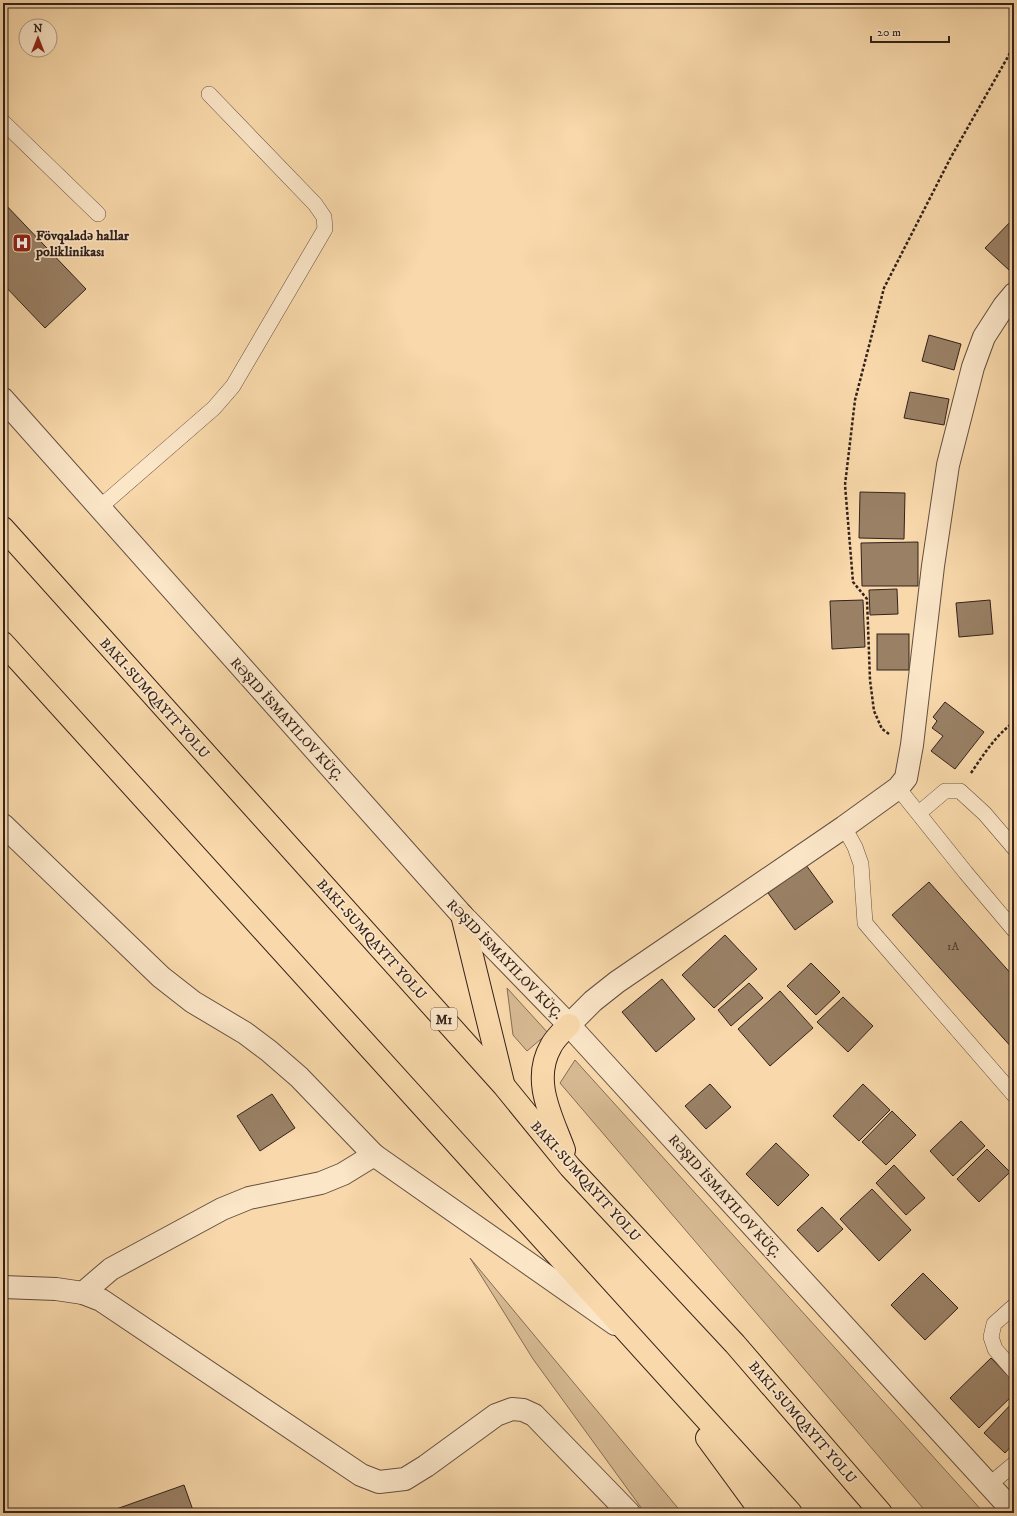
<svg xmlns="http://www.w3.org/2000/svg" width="1017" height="1516" font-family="'IM FELL DW Pica',serif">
  <rect width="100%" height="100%" fill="#f9d9ab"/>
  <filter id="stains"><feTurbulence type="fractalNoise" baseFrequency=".005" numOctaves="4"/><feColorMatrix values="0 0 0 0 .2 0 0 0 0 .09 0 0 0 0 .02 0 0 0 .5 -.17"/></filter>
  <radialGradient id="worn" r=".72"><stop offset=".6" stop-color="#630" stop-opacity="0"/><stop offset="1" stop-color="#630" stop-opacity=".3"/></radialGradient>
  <!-- green -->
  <g fill="#d7ba93" stroke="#856e58">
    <polygon points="507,988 548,1033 527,1051 513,1035"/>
    <polygon points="575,1060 984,1513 927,1513 560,1083"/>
    <polygon points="470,1258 682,1513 645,1513 533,1359"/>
  </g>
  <!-- building -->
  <g fill="#9a8166" stroke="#33221c">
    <polygon points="3,202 86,289 45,328 3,284"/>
    <polygon points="1014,218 1014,265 1009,270 985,248"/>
    <polygon points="929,335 961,344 954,370 922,361"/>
    <polygon points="910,392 949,399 944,425 904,418"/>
    <polygon points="860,492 905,493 904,539 859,538"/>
    <polygon points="918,542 918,586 862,586 861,543"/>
    <polygon points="897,589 898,614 870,615 869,590"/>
    <polygon points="863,600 865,647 832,649 830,601"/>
    <polygon points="990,600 993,634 959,637 956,603"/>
    <rect x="877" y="634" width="32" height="36"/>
    <polygon points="945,702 984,732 955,769 931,751 943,736 932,728 937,721 933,717"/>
    <polygon points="806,865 833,902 795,930 768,893"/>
    <polygon points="929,882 1014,977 1014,1050 892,915"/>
    <polygon points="725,935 757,969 714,1008 682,975"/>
    <polygon points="811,963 840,992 816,1015 787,986"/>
    <polygon points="662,979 695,1019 656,1052 622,1012"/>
    <polygon points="749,983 763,998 731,1026 718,1010"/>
    <polygon points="780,991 813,1028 770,1066 738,1029"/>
    <polygon points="843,997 873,1026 848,1052 817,1022"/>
    <polygon points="710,1084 731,1107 706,1129 685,1106"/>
    <polygon points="863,1084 890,1110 859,1141 833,1116"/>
    <polygon points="272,1094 295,1128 260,1151 237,1116"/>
    <polygon points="892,1111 916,1135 886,1165 862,1142"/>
    <polygon points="961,1121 985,1146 953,1176 930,1151"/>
    <polygon points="776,1143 809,1175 778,1206 746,1174"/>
    <polygon points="987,1149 1010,1172 979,1202 957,1179"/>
    <polygon points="894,1165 925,1198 906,1215 876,1183"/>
    <polygon points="872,1189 911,1230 879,1261 840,1219"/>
    <polygon points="822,1207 843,1229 818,1252 797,1230"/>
    <polygon points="923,1273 958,1308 925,1340 891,1305"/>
    <polygon points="991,1358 1014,1382 1014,1394 979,1428 950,1398"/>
    <polygon points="1014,1401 1014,1443 1005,1453 984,1433"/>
    <polygon points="184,1485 194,1513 105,1513"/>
  </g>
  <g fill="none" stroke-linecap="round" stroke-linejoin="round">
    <!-- service casing -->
    <g stroke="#645040" stroke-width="16">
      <g id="service">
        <polyline points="3,122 98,214"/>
        <polyline points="99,508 214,408 233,386 325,229 324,217 315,204 209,94"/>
        <polyline points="898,788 966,873 1014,930"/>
        <polyline points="919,813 945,791 960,791 985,814 1014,848"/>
        <polyline points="844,827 855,847 861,864 865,923 876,936 1014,1095"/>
        <polyline points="1014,1306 994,1324 991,1337 995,1349 1014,1371"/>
        <polyline points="989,1485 1014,1464"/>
      </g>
    </g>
    <!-- minor casing -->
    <g stroke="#645040" stroke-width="24">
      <g id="minor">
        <polyline points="569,1025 593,1001 617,982 844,827 898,788 906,778 912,745 933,566 948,465 973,367 984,337 1004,306 1014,294"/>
        <polyline points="3,1287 56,1289 83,1293 101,1300 361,1475 379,1482 405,1479 426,1466 496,1415 512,1409 523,1410 534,1415 629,1513"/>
        <polyline points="83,1293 111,1269 222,1209 249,1198 321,1183 343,1174 374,1155"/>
      </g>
    </g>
    <!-- tertiary casing -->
    <g stroke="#645040" stroke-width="24">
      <g id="tertiary">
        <polyline points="3,399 462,915 569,1025 1014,1512"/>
        <polyline points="3,825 161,977 193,1002 245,1033 269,1051 299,1077 374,1155 615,1324"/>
      </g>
    </g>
    <!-- trunk casing -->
    <g stroke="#33221c" stroke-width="24">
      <g id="trunk">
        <polyline points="3,528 504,1086 570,1167 735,1344 881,1513"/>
        <path d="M3,643C265,933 530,1221 791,1513"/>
        <polyline points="462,915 503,1083"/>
        <path d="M564,1150C552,1117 531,1081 551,1046C555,1038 563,1031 569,1025"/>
        <polyline points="707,1438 762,1513"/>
      </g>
    </g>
    <!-- path -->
    <g stroke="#33221c" stroke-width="2.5" stroke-dasharray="3 2" stroke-linecap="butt">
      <polyline points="889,734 882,729 874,711 870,680 867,599 853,582 845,485 855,400 884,288 951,157 1014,46"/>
      <path d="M971,773C984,754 995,736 1014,722"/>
    </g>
    <!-- service -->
    <use href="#service" stroke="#fbe6c8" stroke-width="15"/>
    <!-- minor -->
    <use href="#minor" stroke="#fbe6c8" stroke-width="22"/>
    <!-- tertiary -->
    <use href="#tertiary" stroke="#fbe6c8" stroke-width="22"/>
    <!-- trunk -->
    <use href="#trunk" stroke="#f9d9ab" stroke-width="22"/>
  </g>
  <!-- icons -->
  <defs>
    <g id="hospital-square" transform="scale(1)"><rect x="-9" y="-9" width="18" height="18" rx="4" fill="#8f2418" stroke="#fbe6c8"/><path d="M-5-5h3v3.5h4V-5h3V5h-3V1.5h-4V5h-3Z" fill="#fff"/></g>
  </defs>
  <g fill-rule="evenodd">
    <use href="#hospital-square" x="22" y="243"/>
  </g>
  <g text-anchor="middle" stroke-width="3.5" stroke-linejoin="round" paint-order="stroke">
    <!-- number labels -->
    <g font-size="12" fill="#4d3a2e">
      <text x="953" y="950">1A</text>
    </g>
    <!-- shield labels -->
    <rect fill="#fbe6c8" stroke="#6f5d50" stroke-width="1" x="431" y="1008" width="26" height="22" rx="3"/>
    <g font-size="13" font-weight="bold" fill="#33221c">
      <text x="444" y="1024">M1</text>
    </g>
    <!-- poi labels -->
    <g font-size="14" font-weight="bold" fill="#33221c" stroke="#fbe6c8" text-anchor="start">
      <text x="36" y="240">Fövqaladə hallar<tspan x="36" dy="16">poliklinikası</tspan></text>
    </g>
    <!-- street labels -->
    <g font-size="14" fill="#33221c" stroke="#fbe6c8">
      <text transform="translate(155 698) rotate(48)" y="5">BAKI-SUMQAYIT YOLU</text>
      <text transform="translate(287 719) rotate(48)" y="5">RƏŞID İSMAYILOV KÜÇ.</text>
      <text transform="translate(372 939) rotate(48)" y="5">BAKI-SUMQAYIT YOLU</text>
      <text transform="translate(505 959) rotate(46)" y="5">RƏŞID İSMAYILOV KÜÇ.</text>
      <text transform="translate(586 1181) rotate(48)" y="5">BAKI-SUMQAYIT YOLU</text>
      <text transform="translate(725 1196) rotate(48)" y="5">RƏŞID İSMAYILOV KÜÇ.</text>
      <text transform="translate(803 1422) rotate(49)" y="5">BAKI-SUMQAYIT YOLU</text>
    </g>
  </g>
  <!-- margin -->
  <rect width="1017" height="1516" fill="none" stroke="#f9d9ab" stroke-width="16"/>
  <rect x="4" y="4" width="1009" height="1508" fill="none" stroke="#33221c" stroke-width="2"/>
  <rect x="8" y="8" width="1001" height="1500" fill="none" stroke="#33221c"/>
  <!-- north arrow -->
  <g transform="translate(38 38)"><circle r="19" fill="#fbe6c8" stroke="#ab9883"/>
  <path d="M0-3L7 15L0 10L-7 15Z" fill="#8f2418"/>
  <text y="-6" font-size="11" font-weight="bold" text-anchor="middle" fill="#33221c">N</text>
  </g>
  <!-- scale -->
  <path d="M871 36v6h78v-6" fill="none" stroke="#33221c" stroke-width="2"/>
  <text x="877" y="36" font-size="12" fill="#33221c" stroke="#fbe6c8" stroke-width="3" paint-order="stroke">20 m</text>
  <rect width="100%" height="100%" filter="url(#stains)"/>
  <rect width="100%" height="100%" fill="url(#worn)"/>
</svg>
